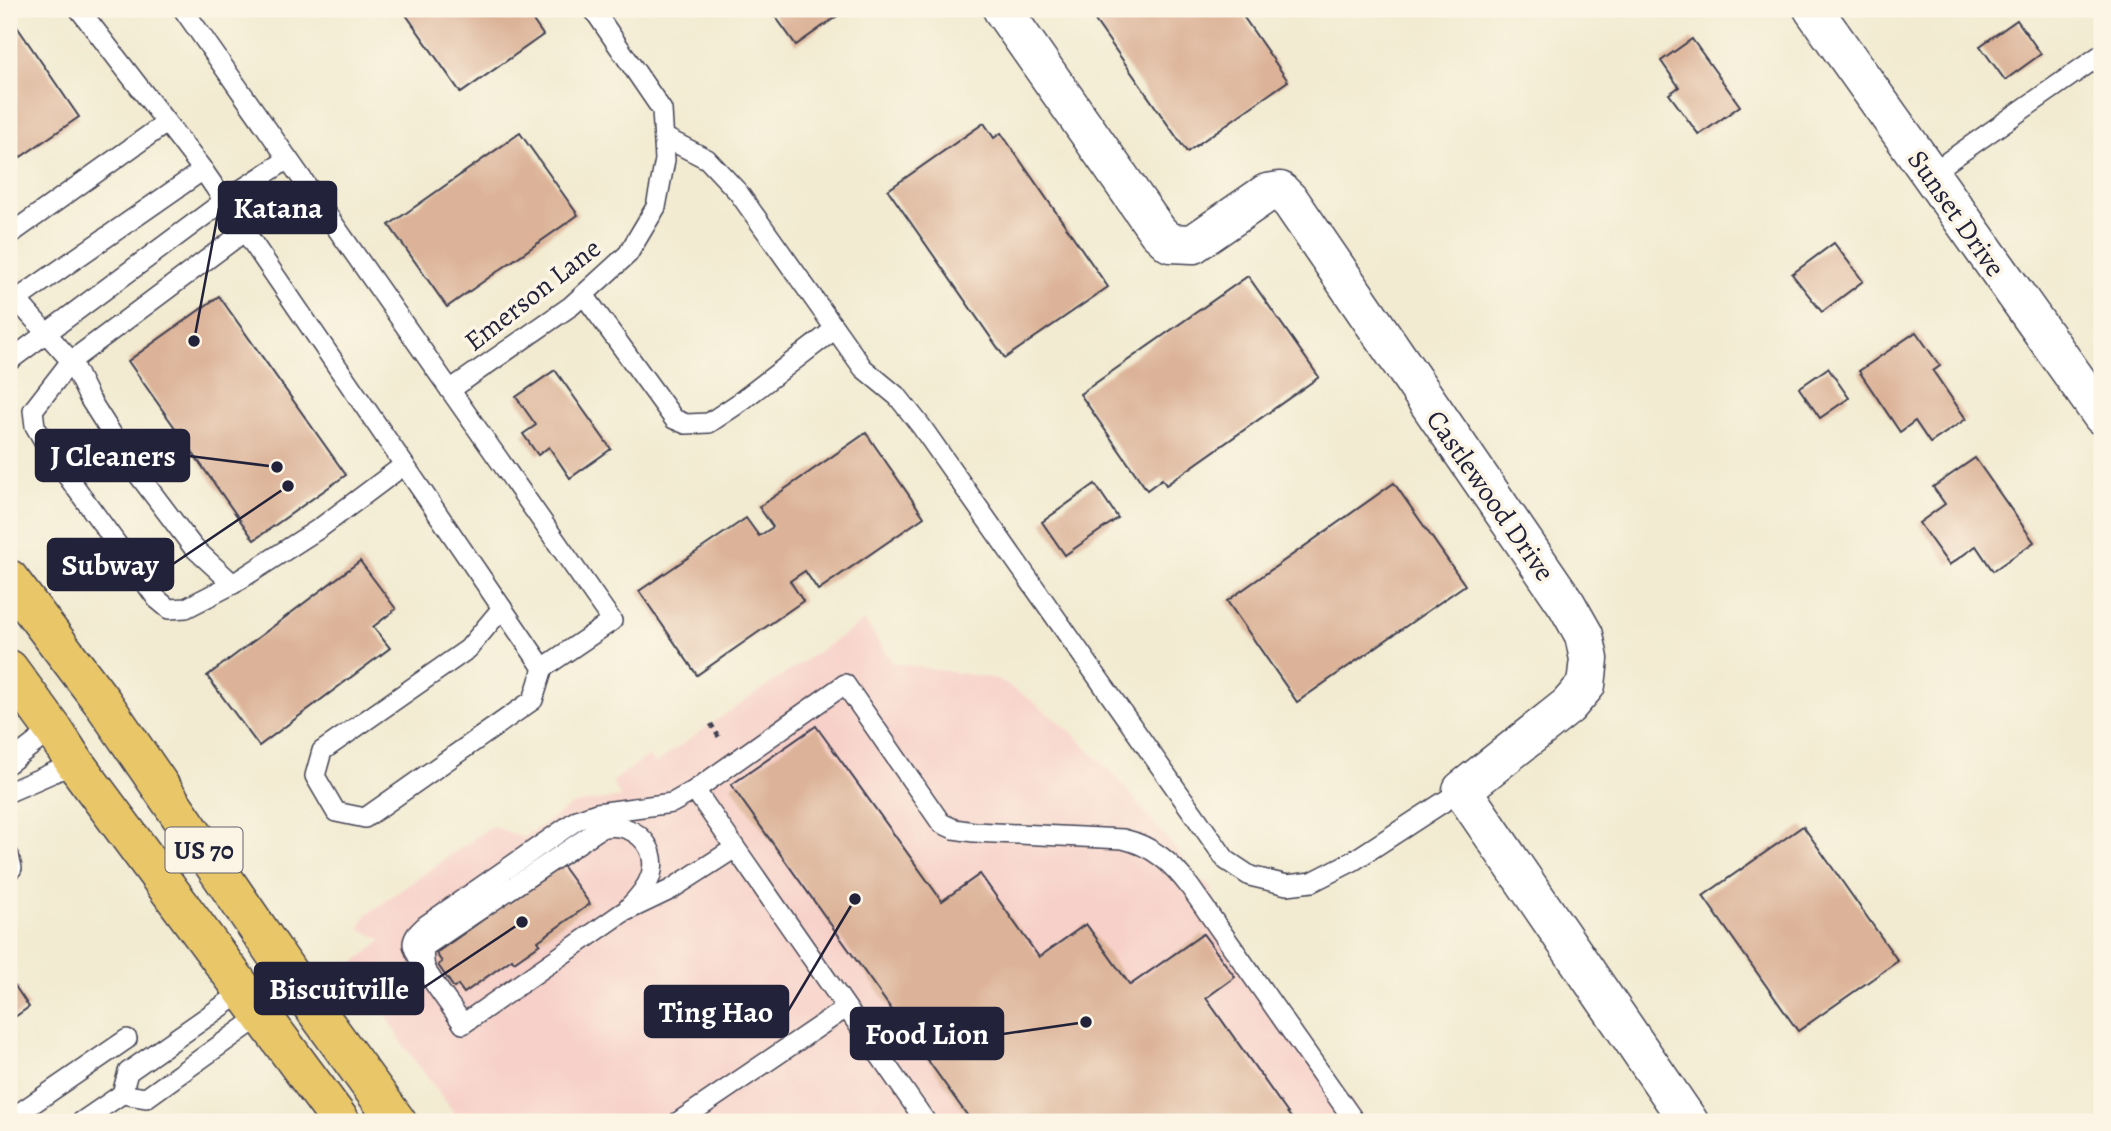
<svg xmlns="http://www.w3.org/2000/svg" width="2111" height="1131" font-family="Alegreya,serif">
  <rect width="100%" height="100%" fill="#fcf5e5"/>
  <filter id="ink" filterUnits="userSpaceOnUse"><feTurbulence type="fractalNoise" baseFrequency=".0143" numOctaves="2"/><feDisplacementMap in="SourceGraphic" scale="14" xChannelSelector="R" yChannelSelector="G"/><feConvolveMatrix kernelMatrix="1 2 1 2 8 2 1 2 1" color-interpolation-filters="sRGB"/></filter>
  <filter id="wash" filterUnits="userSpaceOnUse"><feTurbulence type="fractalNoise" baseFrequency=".00686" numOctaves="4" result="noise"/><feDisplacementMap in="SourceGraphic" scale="28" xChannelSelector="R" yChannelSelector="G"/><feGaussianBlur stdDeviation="1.57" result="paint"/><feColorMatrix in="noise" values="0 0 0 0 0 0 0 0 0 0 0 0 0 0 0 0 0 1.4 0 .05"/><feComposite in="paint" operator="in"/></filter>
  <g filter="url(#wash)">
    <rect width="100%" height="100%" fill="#f2ebd1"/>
    <!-- built -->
    <polygon fill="#f7d1c9" points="864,621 893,663 997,679 1031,700 1072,733 1116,777 1190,867 1200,882 1207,883 1212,891 1215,907 1366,1122 461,1122 404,1046 381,1005 351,965 381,942 381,939 360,929 366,915 492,826 523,838 574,804 621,797 612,782 648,756 655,764 711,724"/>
    <g id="blocks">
      <!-- building -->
      <g fill="#dcb398">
        <polygon points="402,9 525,9 543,35 461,93"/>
        <polygon points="770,9 847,9 796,45"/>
        <polygon points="1087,9 1238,9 1288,81 1187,152"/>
        <polygon points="9,15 79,117 9,165"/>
        <polygon points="2017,20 2041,54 2005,80 1980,46"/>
        <polygon points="1692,39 1740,106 1699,135 1669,94 1679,87 1661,61"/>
        <polygon points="984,123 994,138 1001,133 1108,287 1005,358 888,190"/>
        <polygon points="520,133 578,215 447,307 389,225"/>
        <polygon points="1834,243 1863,281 1822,312 1792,274"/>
        <polygon points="1248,276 1319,377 1166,485 1162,479 1147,490 1080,394"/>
        <polygon points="219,296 346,475 254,540 128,361"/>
        <polygon points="1916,332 1940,366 1933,371 1966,419 1930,443 1915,421 1900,432 1859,371"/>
        <polygon points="1828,368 1849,398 1820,418 1799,388"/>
        <polygon points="555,370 611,449 570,478 549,447 538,455 523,434 536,425 516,397"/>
        <polygon points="866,433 924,517 818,590 805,571 790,581 803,601 697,675 639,591 746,518 759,536 773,527 759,507"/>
        <polygon points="1975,458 2034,542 1993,571 1976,546 1949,565 1919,523 1945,504 1933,487"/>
        <polygon points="1394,483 1465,585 1297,702 1227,601"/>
        <polygon points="1095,484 1118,518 1065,555 1042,522"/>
        <polygon points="360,561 396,609 373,627 390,648 259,746 207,676"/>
        <polygon points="816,726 942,901 980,874 1039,957 1086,924 1130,985 1203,934 1235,977 1206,998 1294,1122 972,1122 731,785"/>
        <polygon points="1803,826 1898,961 1798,1031 1703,896"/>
        <polygon points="561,864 590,904 538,941 540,944 514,962 512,959 464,993 458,985 454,988 438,965 442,962 436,953 488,916 484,912 501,899 505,904"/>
        <polygon points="9,977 29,1007 9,1021"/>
      </g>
    </g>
  </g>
  <g filter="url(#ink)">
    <use href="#blocks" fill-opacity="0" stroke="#414052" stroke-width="2"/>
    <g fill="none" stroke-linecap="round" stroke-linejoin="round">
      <!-- service casing -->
      <g stroke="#414052" stroke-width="22">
        <g id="service">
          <polyline points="79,9 203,170"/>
          <polyline points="664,137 707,159 738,192 863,368 898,397 921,426 1226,860 1250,876 1287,885 1312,882 1353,861 1462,790"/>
          <polyline points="1930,174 2102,54"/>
          <polyline points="9,235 166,123"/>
          <polyline points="9,291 71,361 89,398 134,469 193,547 233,584 320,528 404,465"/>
          <polyline points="584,295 674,419 686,424 709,423 736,405 835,329"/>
          <polyline points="9,305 203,170 543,668 612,621 183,9"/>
          <polyline points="9,361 224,201 288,159"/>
          <polyline points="450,390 571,306 628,254 656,207 665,160 662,110 593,9"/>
          <polyline points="233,584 186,608 169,609 157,599 54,458 35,426 33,410 71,361 245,231"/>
          <polyline points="502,608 468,649 322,751 315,776 336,812 365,818 533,700 543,668"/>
          <polyline points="9,763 53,729"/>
          <path d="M695,790L672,803L597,813L577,820L426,925C421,930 414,935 413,943C412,956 454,1010 463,1024L622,913L670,890L735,848"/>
          <polyline points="9,792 75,763"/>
          <polyline points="9,856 12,868"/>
          <path d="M425,969L423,952L427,945L601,828C630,820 660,844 651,875C647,888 637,899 628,908"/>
          <polyline points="244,991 128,1072 122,1094 146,1098 262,1015"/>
          <polyline points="9,1120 127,1039"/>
          <polyline points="81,1122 122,1094"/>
          <polyline points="678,1122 846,1008"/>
          <path d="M926,1122L695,790L845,684L941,823L954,829L974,832L1123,839C1153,846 1172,863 1190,887L1355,1122"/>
        </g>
      </g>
      <!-- minor casing -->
      <g stroke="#414052" stroke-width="41">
        <polyline id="minor" points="1002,9 1158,232 1170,243 1193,244 1267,193 1280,191 1291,202 1567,605 1584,635 1589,659 1586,685 1568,706 1462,790 1689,1122"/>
      </g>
      <!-- tertiary casing -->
      <g stroke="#414052" stroke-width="41">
        <polyline id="tertiary" points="1813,9 2102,416"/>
      </g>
      <!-- trunk casing -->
      <g stroke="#414052" stroke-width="41">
        <g id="trunk">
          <polyline points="9,579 103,703 289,974 397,1122"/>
          <polyline points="9,669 53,729 75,763 341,1122"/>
        </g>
      </g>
      <!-- path -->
      <polyline stroke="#414052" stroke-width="4.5" stroke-dasharray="5 5" stroke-linecap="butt" points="711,724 721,741"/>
      <!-- service -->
      <use href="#service" stroke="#fff" stroke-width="19"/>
      <!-- minor -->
      <use href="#minor" stroke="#fff" stroke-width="38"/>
      <!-- tertiary -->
      <use href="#tertiary" stroke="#fff" stroke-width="38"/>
      <!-- trunk -->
      <use href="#trunk" stroke="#e9c769" stroke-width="38"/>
    </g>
  </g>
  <g text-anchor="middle" stroke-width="7" stroke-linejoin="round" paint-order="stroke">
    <!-- shield labels -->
    <rect fill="#fcf5e5" stroke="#63616e" stroke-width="2" x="165.5" y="827.5" width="77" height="45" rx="5"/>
    <g font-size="26" font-weight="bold" fill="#22223b">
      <text x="204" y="859">US 70</text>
    </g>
    <!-- street labels -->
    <g font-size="28" fill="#22223b" stroke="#fcf5e5">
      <text transform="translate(1957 213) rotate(55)" y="10">Sunset Drive</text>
      <text transform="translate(532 294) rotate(-38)" y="10">Emerson Lane</text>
      <text transform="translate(1491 495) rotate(55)" y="10">Castlewood Drive</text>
    </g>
  </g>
  <!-- callouts -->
  <path fill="none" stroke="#22223b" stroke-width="2.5" d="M194 341L219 208M277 467L189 456M288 486L173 564M522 922L423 988M855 899L788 1011M1086 1022L1003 1034"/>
  <g fill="#22223b" stroke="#fcf5e5" stroke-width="2.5">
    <circle cx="194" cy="341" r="7"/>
    <circle cx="277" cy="467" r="7"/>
    <circle cx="288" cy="486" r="7"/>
    <circle cx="522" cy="922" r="7"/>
    <circle cx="855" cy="899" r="7"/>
    <circle cx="1086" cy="1022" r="7"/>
  </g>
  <g fill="#22223b" stroke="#22223b" stroke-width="2.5">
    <rect x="219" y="182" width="117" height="51" rx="7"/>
    <rect x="36" y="430" width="153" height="51" rx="7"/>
    <rect x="48" y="539" width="125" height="51" rx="7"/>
    <rect x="255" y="963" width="168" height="51" rx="7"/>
    <rect x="645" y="986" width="143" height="51" rx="7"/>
    <rect x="851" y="1008" width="152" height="51" rx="7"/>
  </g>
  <g font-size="30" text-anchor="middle" font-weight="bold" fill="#fff">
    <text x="278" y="218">Katana</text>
    <text x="113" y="466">J Cleaners</text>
    <text x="110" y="575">Subway</text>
    <text x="339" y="999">Biscuitville</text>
    <text x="716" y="1022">Ting Hao</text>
    <text x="927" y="1044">Food Lion</text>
  </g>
  <!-- margin -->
  <rect width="2111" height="1131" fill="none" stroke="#fcf5e5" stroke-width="35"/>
</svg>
